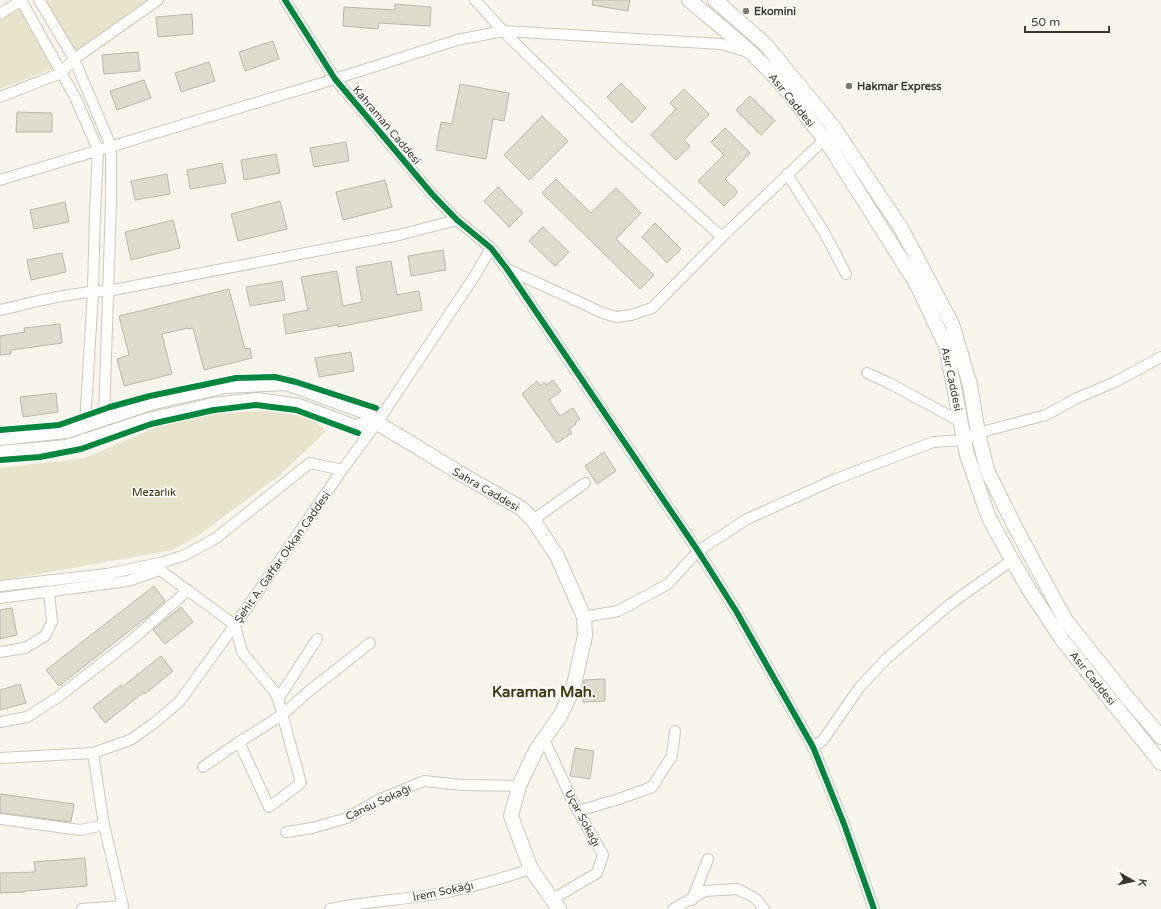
<svg xmlns="http://www.w3.org/2000/svg" width="1161" height="909" font-family="'Varela Round',sans-serif">
  <rect width="100%" height="100%" fill="#f8f6eb"/>
  <!-- green -->
  <g fill="#e8e4cc">
    <polygon points="44,0 148,0 75,52"/>
    <polygon points="20,8 54,68 0,89 0,20"/>
    <polygon points="264,411 309,416 326,431 279,476 196,537 173,550 0,581 0,468 85,458 156,427 217,413"/>
  </g>
  <!-- building -->
  <g fill="#dfdccc" stroke="#b8b6ab">
    <polygon points="593,0 630,0 628,11 592,5"/>
    <polygon points="395,4 431,7 430,26 379,23 378,29 343,26 344,7 395,10"/>
    <polygon points="192,14 193,34 158,37 156,17"/>
    <polygon points="273,41 279,59 245,71 239,52"/>
    <polygon points="138,52 140,71 104,74 102,55"/>
    <polygon points="209,62 215,81 181,92 175,73"/>
    <polygon points="144,80 151,98 117,110 110,91"/>
    <polygon points="621,83 646,108 632,123 607,97"/>
    <polygon points="460,84 509,93 504,121 493,119 486,159 436,150 441,122 452,124"/>
    <polygon points="684,89 709,114 684,140 690,146 676,160 651,135 676,109 670,103"/>
    <polygon points="750,96 775,121 761,135 736,110"/>
    <polygon points="17,112 52,113 52,132 16,132"/>
    <polygon points="542,116 568,141 529,180 504,155"/>
    <polygon points="725,128 750,153 725,179 738,192 724,206 698,181 724,155 711,142"/>
    <polygon points="346,142 349,161 314,167 310,148"/>
    <polygon points="276,154 280,173 244,180 241,160"/>
    <polygon points="222,163 226,183 190,189 187,170"/>
    <polygon points="167,174 170,194 135,200 131,181"/>
    <polygon points="556,179 591,213 616,188 641,213 616,239 654,275 640,289 542,193"/>
    <polygon points="385,180 392,207 343,220 336,192"/>
    <polygon points="498,187 523,213 509,227 484,201"/>
    <polygon points="280,201 287,229 238,241 231,214"/>
    <polygon points="65,202 69,222 34,229 30,210"/>
    <polygon points="173,220 180,248 131,260 125,232"/>
    <polygon points="655,223 681,249 667,263 642,237"/>
    <polygon points="543,227 569,252 555,266 529,241"/>
    <polygon points="443,250 446,270 411,276 408,256"/>
    <polygon points="62,253 66,272 31,280 27,260"/>
    <polygon points="391,261 397,295 419,291 422,310 338,327 338,325 286,334 283,315 308,310 301,277 337,271 343,306 362,302 356,267"/>
    <polygon points="282,281 285,300 250,306 246,287"/>
    <polygon points="229,289 245,349 250,348 252,358 204,370 193,328 188,329 188,328 162,334 172,374 124,386 117,359 129,355 119,316"/>
    <polygon points="60,324 62,343 11,350 11,354 0,355 0,336 25,332 24,328"/>
    <polygon points="351,352 354,371 319,377 315,358"/>
    <polygon points="553,380 561,391 549,400 560,416 573,408 580,419 575,423 576,424 569,429 572,433 557,443 522,394 537,381 540,386 544,382 546,385"/>
    <polygon points="56,393 58,412 23,417 20,397"/>
    <polygon points="604,452 616,471 597,484 585,466"/>
    <polygon points="154,586 165,601 145,619 145,618 138,624 59,686 46,670"/>
    <polygon points="181,607 193,622 165,644 153,630"/>
    <polygon points="12,608 17,635 0,639 0,610"/>
    <polygon points="161,656 173,671 145,694 144,692 105,723 93,707 121,685 122,687"/>
    <polygon points="605,679 605,701 583,702 584,680"/>
    <polygon points="20,684 26,703 0,710 0,690"/>
    <polygon points="575,748 594,751 590,779 570,776"/>
    <polygon points="0,794 74,804 71,822 0,813"/>
    <polygon points="85,858 87,886 25,891 25,892 0,893 0,873 35,872 34,862"/>
  </g>
  <g fill="none" stroke-linecap="round" stroke-linejoin="round">
    <!-- street casing -->
    <g stroke="#cac8bc" stroke-width="12">
      <g id="street">
        <polyline points="21,0 76,99 98,150 95,212 93,291 85,425"/>
        <polyline points="39,0 74,59 111,146 111,203 104,418"/>
        <polyline points="285,0 335,79 432,194 457,220 491,248 507,269 698,551 736,611 813,747 844,824 874,909"/>
        <polyline points="475,0 503,31 618,144 722,237"/>
        <polyline points="0,14 22,0"/>
        <polyline points="0,97 61,73 74,59 158,0"/>
        <polyline points="787,174 824,232 846,274"/>
        <polyline points="0,180 335,79 457,40 503,31 721,44 748,52"/>
        <polyline points="507,269 603,313 616,317 631,315 652,308 722,237 825,139"/>
        <path d="M0,310C35,302 71,292 108,291L399,235L457,220"/>
        <polyline points="867,373 891,384 961,422"/>
        <polyline points="533,520 585,483"/>
        <polyline points="0,586 107,574 164,562 185,555 216,538 310,463 342,470"/>
        <polyline points="0,598 128,581 160,570 235,625 242,652 274,691 278,699 301,783 269,807 239,742"/>
        <polyline points="584,617 618,611 668,584 698,551 747,519 836,479 933,442 964,440 978,433 1046,415 1077,398 1115,382 1161,357"/>
        <polyline points="0,652 25,648 45,636 52,622 49,592"/>
        <polyline points="278,699 317,639"/>
        <polyline points="0,722 27,717 57,698 133,639 188,590"/>
        <polyline points="544,739 573,802 603,855 597,873 553,899"/>
        <polyline points="813,747 823,740 859,688 886,659 949,605 1012,560"/>
        <polyline points="0,758 93,753 130,740 153,724 179,702 235,625 342,470 377,423 474,277 491,248"/>
        <polyline points="203,767 239,742 282,715 308,692 370,643"/>
        <polyline points="578,811 619,799 652,787 672,756 675,731"/>
        <polyline points="0,819 80,830 104,825"/>
        <polyline points="286,832 312,828 347,818 378,800 424,781 462,785 519,786"/>
        <polyline points="692,900 708,859"/>
        <polyline points="82,909 123,906 104,825 93,753"/>
        <path d="M330,909C370,900 411,900 452,891C478,886 505,877 531,869"/>
        <polyline points="673,909 705,891 737,889 755,898 764,909"/>
      </g>
    </g>
    <!-- secondary casing -->
    <g stroke="#cac8bc" stroke-width="16">
      <g id="secondary">
        <path d="M689,0C723,29 759,56 787,91C800,106 811,124 825,139L916,283L946,346L967,455L989,518L1012,560L1028,588L1063,641L1161,763"/>
        <polyline points="715,0 765,44 832,125 901,228 952,324 970,385 978,433 987,470 1015,527 1066,621 1131,702 1161,737"/>
        <polyline points="0,438 66,431 150,403 225,386 286,383 363,411 377,423 414,445 461,474 521,508 533,520 557,556 584,617 585,636 573,689 560,716 536,750 519,786 511,816 531,869 559,909"/>
        <polyline points="0,453 67,447 149,420 213,405 257,400 299,406 355,427 377,423"/>
      </g>
    </g>
    <!-- street -->
    <use href="#street" stroke="#fefefc" stroke-width="10"/>
    <!-- secondary -->
    <use href="#secondary" stroke="#fefefc" stroke-width="14"/>
    <!-- cycleway casing -->
    <g stroke="#fff" stroke-width="8">
      <g id="cycleway">
        <polyline points="285,0 335,79 432,194 457,220 491,248 507,269 698,551 736,611 813,747 844,824 874,909"/>
        <polyline points="0,430 59,425 110,407 150,396 236,378 275,377 296,382 376,408"/>
        <polyline points="0,460 40,457 81,449 151,424 214,410 256,405 296,410 358,433"/>
      </g>
    </g>
    <!-- cycleway -->
    <use href="#cycleway" stroke="#00873e" stroke-width="6"/>
  </g>
  <!-- markers -->
  <g fill="#7e7b6e" stroke="#fff" stroke-width="1.5">
    <circle cx="746" cy="11" r="4"/>
    <circle cx="849" cy="86" r="4"/>
  </g>
  <g text-anchor="middle" stroke-width="3" stroke-linejoin="round" paint-order="stroke">
    <!-- poi labels -->
    <g font-size="11" font-weight="bold" fill="#3c392b" stroke="#fff" text-anchor="start">
      <text x="754" y="15">Ekomini</text>
      <text x="857" y="90">Hakmar Express</text>
    </g>
    <!-- street labels -->
    <g font-size="11" fill="#3c392b" stroke="#fff">
      <text transform="translate(792 100) rotate(51)" y="4">Asır Caddesi</text>
      <text transform="translate(387 125) rotate(50)" y="4">Kahraman Caddesi</text>
      <text transform="translate(952 379) rotate(78)" y="4">Asır Caddesi</text>
      <text transform="translate(486 489) rotate(30)" y="4">Sahra Caddesi</text>
      <text transform="translate(282 557) rotate(-55)" y="4">Şehit A. Gaffar Okkan Caddesi</text>
      <text transform="translate(1093 678) rotate(51)" y="4">Asır Caddesi</text>
      <text transform="translate(378 802) rotate(-25)" y="4">Cansu Sokağı</text>
      <text transform="translate(583 818) rotate(62)" y="4">Uçar Sokağı</text>
      <text transform="translate(443 891) rotate(-12)" y="4">İrem Sokağı</text>
    </g>
    <!-- park labels -->
    <g font-size="11" fill="#342c00" stroke="#fff">
      <text x="154" y="496">Mezarlık</text>
    </g>
    <!-- district labels -->
    <g font-size="15" font-weight="bold" fill="#41390f" stroke="#fff">
      <text x="544" y="697">Karaman Mah.</text>
    </g>
  </g>
  <!-- north arrow -->
  <g transform="translate(1133 881) rotate(99)" stroke="#ffffff" stroke-width="3" paint-order="stroke">
  <path d="M0-3L7 15L0 10L-7 15Z" fill="#3c392b"/>
  <text y="-6" font-size="11" font-weight="bold" text-anchor="middle" fill="#3c392b">K</text>
  </g>
  <!-- scale -->
  <path d="M1025 26v6h84v-6" fill="none" stroke="#3c392b" stroke-width="2"/>
  <text x="1031" y="26" font-size="12" fill="#3c392b" stroke="#ffffff" stroke-width="3" paint-order="stroke">50 m</text>
</svg>
